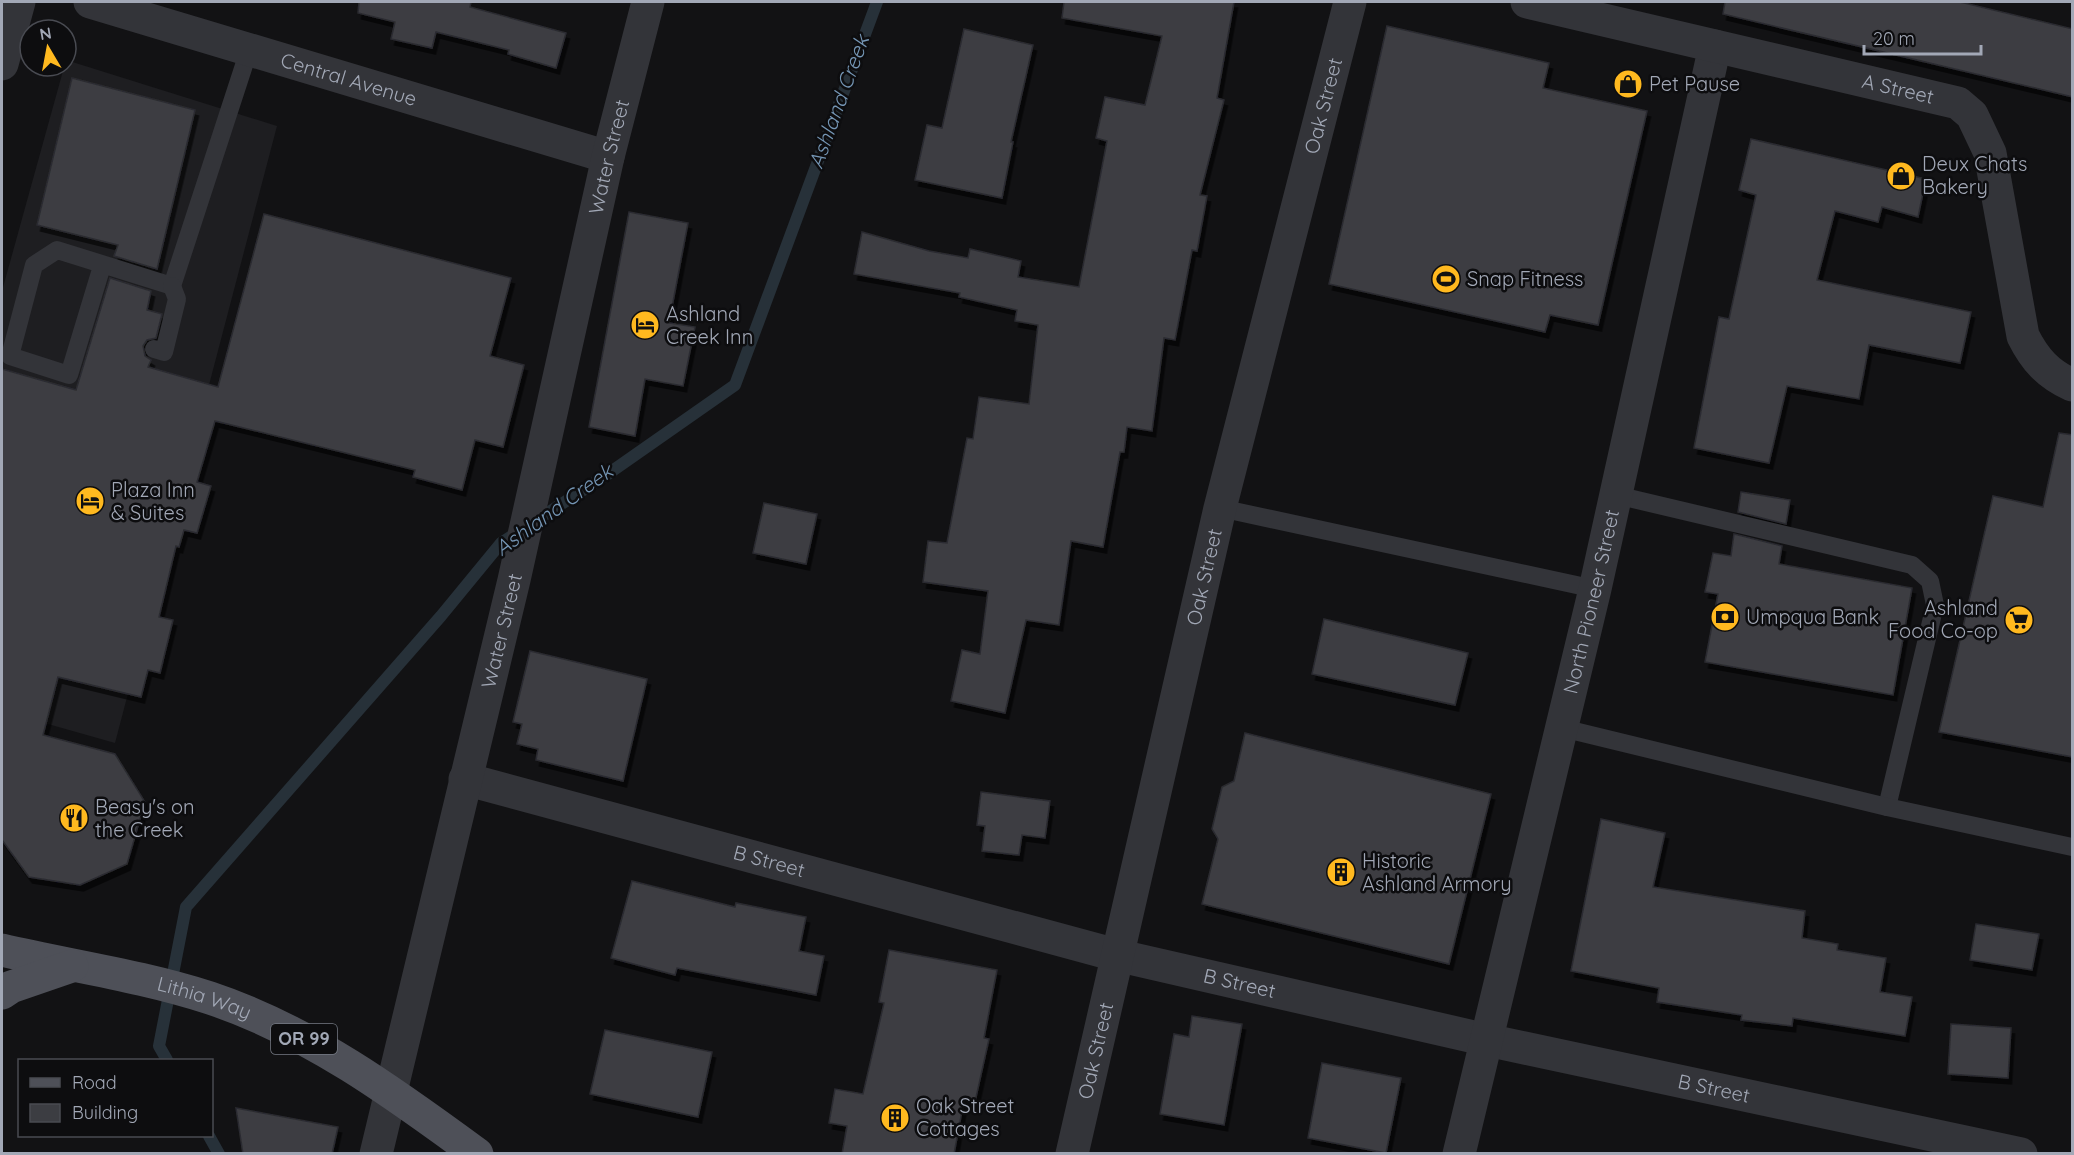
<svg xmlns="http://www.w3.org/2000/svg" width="2074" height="1155" font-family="Quicksand,sans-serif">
  <defs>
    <filter id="shadow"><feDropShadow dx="3.5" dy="6" stdDeviation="0" flood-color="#0009"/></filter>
  </defs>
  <rect width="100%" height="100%" fill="#121214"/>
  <!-- built -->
  <polygon fill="#1e1e21" points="66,60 277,126 115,743 2,711 2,291"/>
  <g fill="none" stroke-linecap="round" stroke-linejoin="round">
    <!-- stream -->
    <g stroke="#273139" stroke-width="12">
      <polyline points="167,1060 159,1046 186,907 441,616 501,543 605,476 735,385 877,2"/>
      <polyline points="209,1136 219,1154"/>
    </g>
  </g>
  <!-- building -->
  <g fill="#3c3d42" stroke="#2c2c30" stroke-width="1.5" filter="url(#shadow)">
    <polygon points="359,2 471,2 470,7 566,33 556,68 508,54 509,50 436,32 432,48 391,39 395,22 358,13"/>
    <polygon points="1064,2 1234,2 1217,98 1224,100 1200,195 1207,196 1197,251 1192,250 1175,340 1164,338 1152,431 1127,427 1124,452 1120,452 1103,547 1071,541 1059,625 1026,620 1005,713 951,701 962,650 980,654 988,591 923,582 928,541 947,543 967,438 973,439 979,397 1029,404 1038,325 1015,321 1017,310 959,297 960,293 854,274 862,232 929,251 968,258 970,249 1021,261 1018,277 1079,287 1107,141 1096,138 1105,97 1145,105 1162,36 1062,18"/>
    <polygon points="1725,2 1960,2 2073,29 2073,97 1723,14"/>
    <polygon points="1387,26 1549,63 1543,88 1647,111 1598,325 1550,315 1545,332 1329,284"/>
    <polygon points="964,29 1033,45 1011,142 1013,142 1002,198 915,180 927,125 942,128"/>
    <polygon points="72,78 195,110 157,269 114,256 118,245 37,225"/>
    <polygon points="1751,139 1926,179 1918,217 1882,207 1878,222 1835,211 1817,280 1971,312 1960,363 1869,345 1859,399 1787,386 1769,463 1694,448 1719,317 1729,319 1756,195 1739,190"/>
    <polygon points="629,212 688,223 669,323 695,327 683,386 645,379 635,436 589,427"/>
    <polygon points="264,214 511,278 490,356 524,365 503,447 475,440 462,490 413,477 415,470 215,421 197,482 211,486 197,533 184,530 179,547 176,546 159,617 173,620 160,673 148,670 141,697 58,677 43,735 115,754 145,802 127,864 80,885 29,877 2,840 2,369 76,390 110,278 151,291 147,310 162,314 156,338 147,340 143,346 145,356 151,360 148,367 218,387"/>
    <polygon points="2059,433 2073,435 2073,757 1939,732 1993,496 2043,507"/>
    <polygon points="1741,492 1790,500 1786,524 1738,512"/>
    <polygon points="764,503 817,514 806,564 753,553"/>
    <polygon points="1734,534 1782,546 1779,564 1912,588 1893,695 1705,662 1718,594 1705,592 1713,553 1731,556"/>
    <polygon points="1324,619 1468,653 1455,705 1312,674"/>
    <polygon points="530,651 647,679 623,781 536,760 538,749 517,744 522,724 513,722"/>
    <polygon points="1245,733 1491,794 1449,964 1202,904 1218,839 1212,829 1222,787 1234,781"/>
    <polygon points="981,792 1050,801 1045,838 1022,835 1019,855 982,851 985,826 977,825"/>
    <polygon points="1601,819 1665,833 1653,887 1805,911 1802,938 1838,944 1837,950 1886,958 1880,992 1912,997 1905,1036 1793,1018 1792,1026 1741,1020 1742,1015 1657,1002 1659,988 1571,971"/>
    <polygon points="632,881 735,907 736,903 806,917 799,951 824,956 816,995 677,968 675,975 611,958"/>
    <polygon points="1976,924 2039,934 2032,970 1970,960"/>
    <polygon points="889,950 997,970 984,1038 989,1039 975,1102 964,1100 954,1154 842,1154 847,1126 829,1123 835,1089 863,1094 884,1003 879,1002"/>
    <polygon points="1192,1016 1242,1024 1224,1125 1160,1114 1174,1034 1189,1037"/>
    <polygon points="1951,1024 2011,1028 2008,1078 1948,1074"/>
    <polygon points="605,1030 712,1052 698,1117 590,1094"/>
    <polygon points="1322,1063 1401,1078 1386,1153 1308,1138"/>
    <polygon points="236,1108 338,1127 332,1154 243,1154"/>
  </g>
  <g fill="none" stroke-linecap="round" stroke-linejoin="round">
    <!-- service -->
    <g stroke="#333439" stroke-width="18">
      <polyline points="102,266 69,375 10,356 34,265 57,250 172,286 249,50"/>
      <polyline points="154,349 164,352 177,299 172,286"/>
      <polyline points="1616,495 1912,565 1930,581 1935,605 1887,807"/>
      <polyline points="1220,508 1595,589"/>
      <polyline points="1562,728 1887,807 2072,847"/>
    </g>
    <!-- minor -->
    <g stroke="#333439" stroke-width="33">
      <path id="s1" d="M90,2L608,157"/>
      <polyline points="2,64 19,2"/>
      <path id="s2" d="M465,779L1116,955L1487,1040L2021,1154"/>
      <path id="s3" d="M376,1154L514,580L608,157L648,2"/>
      <path id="s4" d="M1072,1154L1220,508L1350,2"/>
      <path id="s5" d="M1459,1154L1595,589L1715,46"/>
    </g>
    <!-- tertiary -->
    <path stroke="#333439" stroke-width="33" id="s6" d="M1527,2L1958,103L1972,115L1990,153L2023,336C2035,360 2048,374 2072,385"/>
    <!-- primary -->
    <g stroke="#4e5058" stroke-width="33">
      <path id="s7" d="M2,950C71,966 142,976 210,998C309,1031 394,1093 477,1154"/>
      <polyline points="2,993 11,987 72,966"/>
    </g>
  </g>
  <!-- icons -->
  <defs>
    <g id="shop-disc" transform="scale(1.5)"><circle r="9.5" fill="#ffb91f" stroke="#0d0d0f"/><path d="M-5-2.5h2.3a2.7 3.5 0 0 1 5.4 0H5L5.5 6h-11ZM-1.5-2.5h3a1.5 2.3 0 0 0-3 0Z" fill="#111"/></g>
    <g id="stadium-disc" transform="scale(1.5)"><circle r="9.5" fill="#ffb91f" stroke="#0d0d0f"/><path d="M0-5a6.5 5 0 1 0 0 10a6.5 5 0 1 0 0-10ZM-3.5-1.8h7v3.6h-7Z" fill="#111"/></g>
    <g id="hotel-disc" transform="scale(1.5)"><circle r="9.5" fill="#ffb91f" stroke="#0d0d0f"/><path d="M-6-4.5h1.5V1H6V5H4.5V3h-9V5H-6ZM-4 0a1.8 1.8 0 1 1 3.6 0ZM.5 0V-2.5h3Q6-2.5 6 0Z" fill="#111"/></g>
    <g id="bank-disc" transform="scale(1.5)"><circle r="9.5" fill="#ffb91f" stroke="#0d0d0f"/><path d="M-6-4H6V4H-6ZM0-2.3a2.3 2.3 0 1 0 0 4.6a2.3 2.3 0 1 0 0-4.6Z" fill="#111"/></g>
    <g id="supermarket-disc" transform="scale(1.5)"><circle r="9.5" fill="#ffb91f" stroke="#0d0d0f"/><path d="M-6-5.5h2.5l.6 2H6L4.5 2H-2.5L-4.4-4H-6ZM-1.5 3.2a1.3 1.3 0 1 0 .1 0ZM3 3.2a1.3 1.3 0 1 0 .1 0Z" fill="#111"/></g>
    <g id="restaurant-disc" transform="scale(1.5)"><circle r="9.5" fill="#ffb91f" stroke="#0d0d0f"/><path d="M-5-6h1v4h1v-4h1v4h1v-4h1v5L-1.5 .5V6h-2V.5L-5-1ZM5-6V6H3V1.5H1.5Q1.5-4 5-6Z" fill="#111"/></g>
    <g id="building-disc" transform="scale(1.5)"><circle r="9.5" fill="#ffb91f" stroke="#0d0d0f"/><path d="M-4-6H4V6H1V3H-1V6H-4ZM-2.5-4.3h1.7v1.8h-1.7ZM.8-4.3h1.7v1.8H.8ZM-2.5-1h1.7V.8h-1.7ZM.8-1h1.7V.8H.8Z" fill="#111"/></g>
  </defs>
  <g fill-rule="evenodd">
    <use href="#shop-disc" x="1628" y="84"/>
    <use href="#shop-disc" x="1901" y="176"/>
    <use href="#stadium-disc" x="1446" y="279"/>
    <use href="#hotel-disc" x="645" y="325"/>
    <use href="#hotel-disc" x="90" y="501"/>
    <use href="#bank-disc" x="1725" y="617"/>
    <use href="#supermarket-disc" x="2019" y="620"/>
    <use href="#restaurant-disc" x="74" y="818"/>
    <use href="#building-disc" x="1341" y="872"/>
    <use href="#building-disc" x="895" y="1118"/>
  </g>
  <g text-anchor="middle" stroke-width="5" stroke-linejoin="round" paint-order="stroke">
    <!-- shield labels -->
    <rect fill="#0d0d0f" stroke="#757a84" stroke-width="1.5" x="271" y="1024" width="66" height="30" rx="4.5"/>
    <g font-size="18" font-weight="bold" fill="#a2a8b6">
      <text x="304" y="1045">OR 99</text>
    </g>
    <!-- street labels -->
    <g font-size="20" fill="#a2a8b6" stroke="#0d0d0f">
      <text dy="7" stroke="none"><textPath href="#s1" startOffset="270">Central Avenue</textPath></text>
      <text dy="7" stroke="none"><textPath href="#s6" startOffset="381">A Street</textPath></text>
      <text dy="7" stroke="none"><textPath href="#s4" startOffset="1078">Oak Street</textPath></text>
      <text dy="7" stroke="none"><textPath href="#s3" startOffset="1024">Water Street</textPath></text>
      <text dy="7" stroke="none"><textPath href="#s4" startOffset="592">Oak Street</textPath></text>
      <text dy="7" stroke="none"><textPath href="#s5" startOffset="568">North Pioneer Street</textPath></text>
      <text dy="7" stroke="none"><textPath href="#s3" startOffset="538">Water Street</textPath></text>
      <text dy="7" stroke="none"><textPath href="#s2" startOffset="315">B Street</textPath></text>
      <text dy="7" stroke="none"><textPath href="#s2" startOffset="801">B Street</textPath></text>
      <text dy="7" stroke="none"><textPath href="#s7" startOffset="208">Lithia Way</textPath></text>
      <text dy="7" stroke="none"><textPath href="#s4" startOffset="106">Oak Street</textPath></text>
      <text dy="7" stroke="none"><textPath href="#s2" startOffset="1287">B Street</textPath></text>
    </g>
    <!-- poi labels -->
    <g font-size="20" fill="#a2a8b6" stroke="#0d0d0f" text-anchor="start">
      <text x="1649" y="91">Pet Pause</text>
      <text x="1922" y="171">Deux Chats<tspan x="1922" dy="23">Bakery</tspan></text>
      <text x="1467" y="286">Snap Fitness</text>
      <text x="666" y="321">Ashland<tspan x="666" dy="23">Creek Inn</tspan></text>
      <text x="111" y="497">Plaza Inn<tspan x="111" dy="23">&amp; Suites</tspan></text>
      <text x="1998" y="615" text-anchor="end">Ashland<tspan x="1998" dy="23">Food Co-op</tspan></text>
      <text x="1746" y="624">Umpqua Bank</text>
      <text x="95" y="814">Beasy's on<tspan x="95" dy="23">the Creek</tspan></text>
      <text x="1362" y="868">Historic<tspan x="1362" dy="23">Ashland Armory</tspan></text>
      <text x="916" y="1113">Oak Street<tspan x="916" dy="23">Cottages</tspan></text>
    </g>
    <!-- water labels -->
    <g font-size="21" font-style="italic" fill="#7596b5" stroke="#0d0d0f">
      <text transform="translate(839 102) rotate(-70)" y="7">Ashland Creek</text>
      <text transform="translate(554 510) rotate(-36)" y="7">Ashland Creek</text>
    </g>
  </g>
  <!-- border -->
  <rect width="2074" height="1155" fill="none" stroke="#a2a8b6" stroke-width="6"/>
  <!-- legend -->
  <rect x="18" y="1059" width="195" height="78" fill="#0d0d0f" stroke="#494b52" stroke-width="1.5"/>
  <rect x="30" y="1078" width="30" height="9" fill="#4e5058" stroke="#494b52" stroke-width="1.5"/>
  <text x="72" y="1089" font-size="18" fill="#a2a8b6">Road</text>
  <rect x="30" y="1104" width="30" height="18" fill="#3c3d42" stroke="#494b52" stroke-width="1.5"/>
  <text x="72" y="1119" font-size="18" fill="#a2a8b6">Building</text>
  <!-- north arrow -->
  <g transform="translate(48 48) rotate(350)"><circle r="28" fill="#0d0d0f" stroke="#494b52" stroke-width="1.5"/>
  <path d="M0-4.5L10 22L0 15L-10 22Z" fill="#ffb91f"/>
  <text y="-9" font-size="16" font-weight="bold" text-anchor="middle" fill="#a2a8b6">N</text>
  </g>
  <!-- scale -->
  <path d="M1864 45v9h117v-9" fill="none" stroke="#a2a8b6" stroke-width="3"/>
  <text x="1873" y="45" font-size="18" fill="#a2a8b6" stroke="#0d0d0f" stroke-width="4.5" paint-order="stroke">20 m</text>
</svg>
